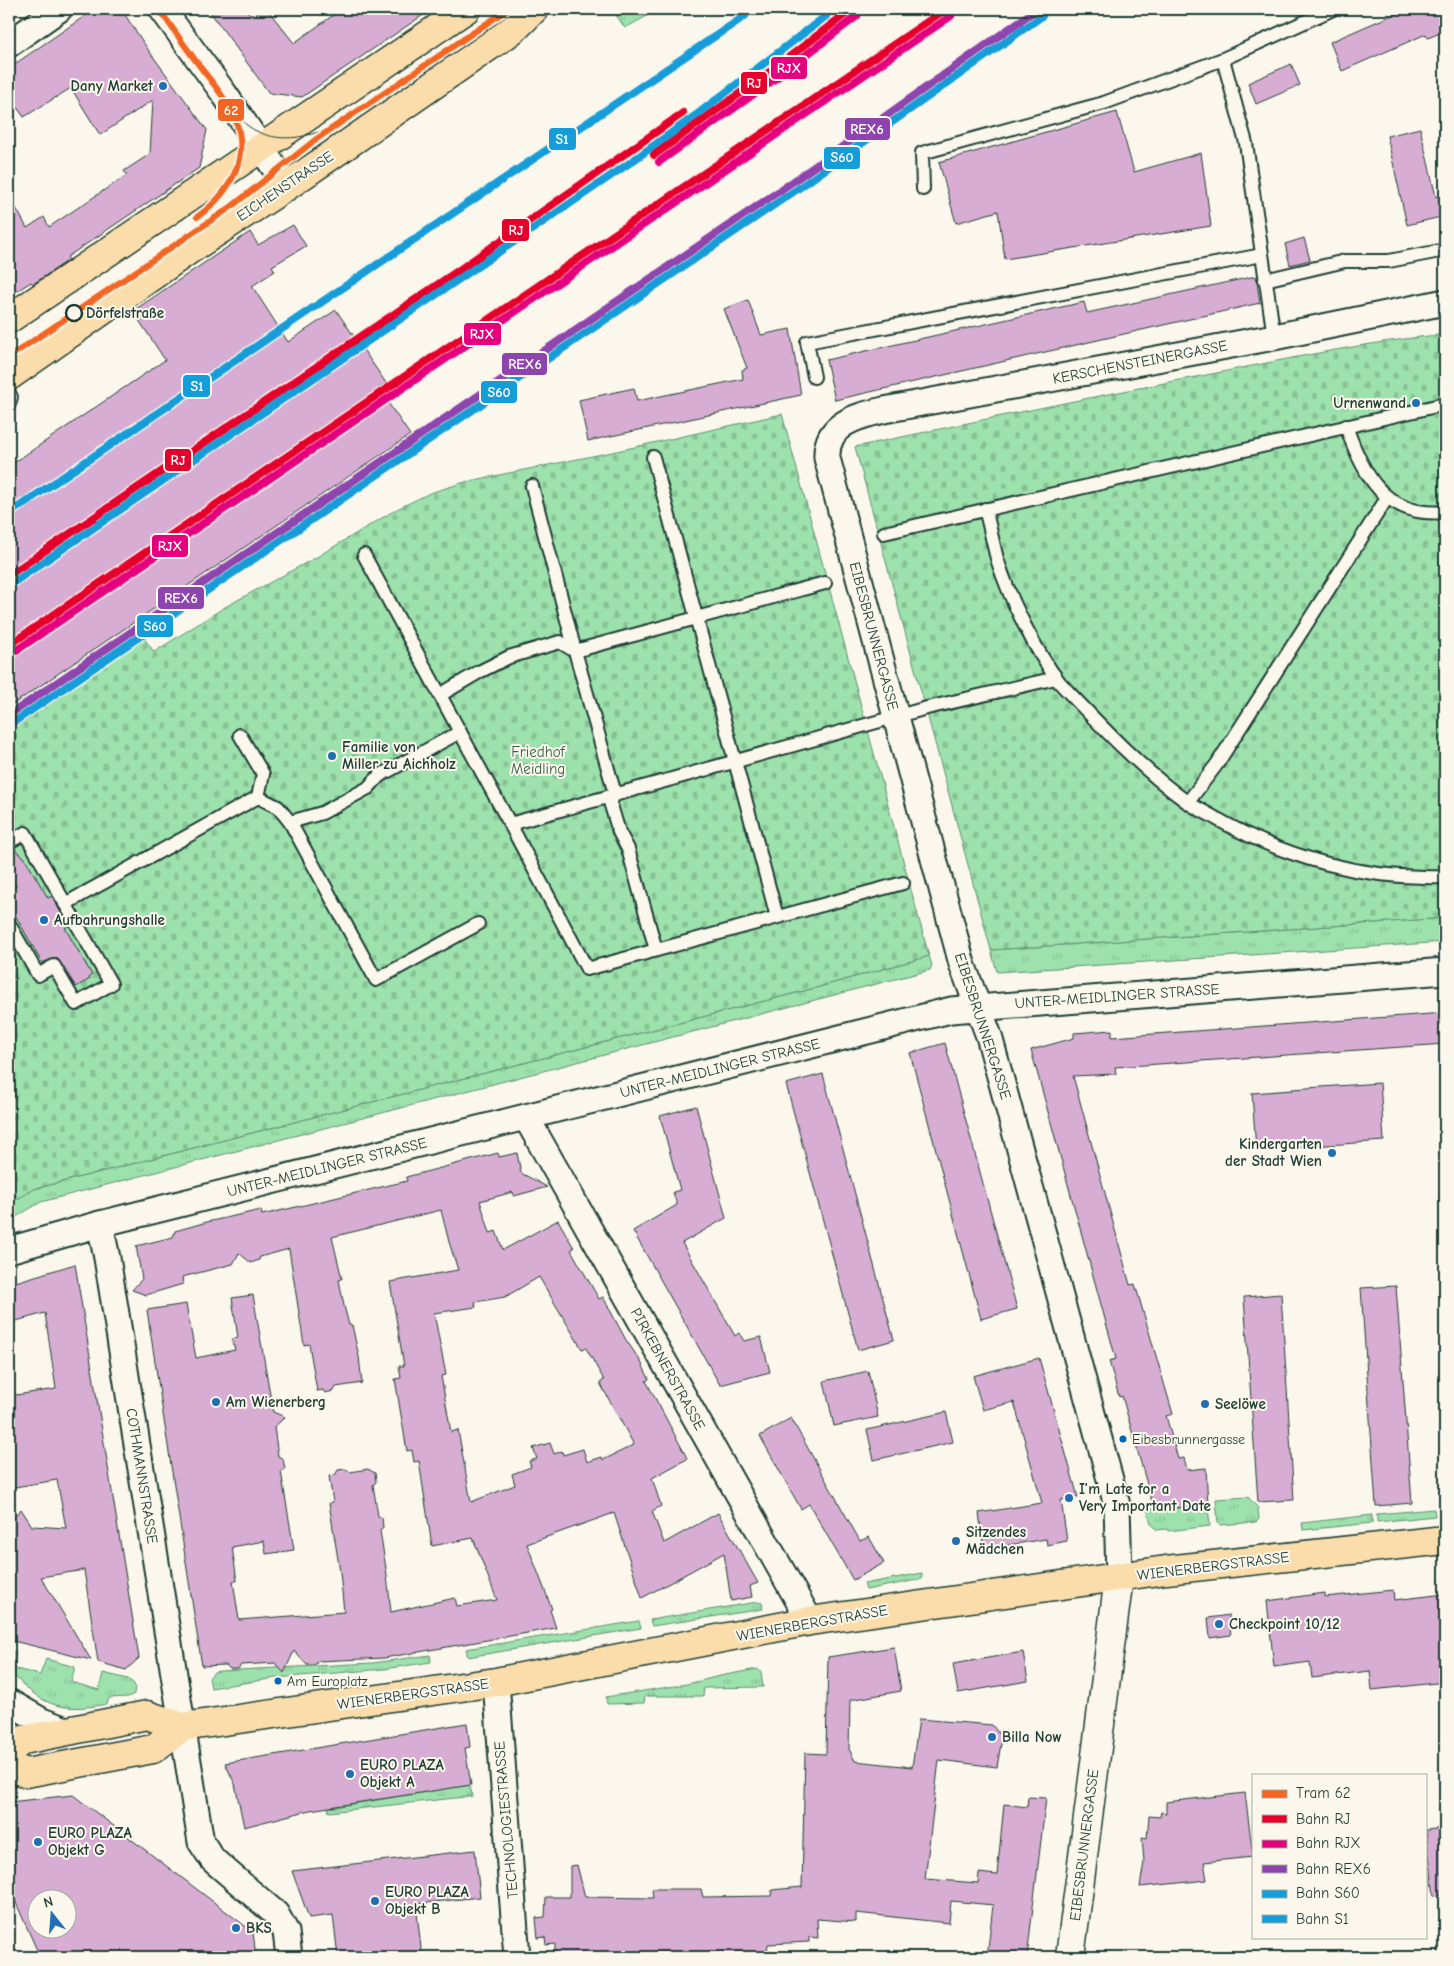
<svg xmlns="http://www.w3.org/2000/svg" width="1454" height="1966" font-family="'Comic Neue',sans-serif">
  <defs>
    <pattern id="grass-tufts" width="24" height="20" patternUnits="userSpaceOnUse" patternTransform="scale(1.25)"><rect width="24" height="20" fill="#9de1ad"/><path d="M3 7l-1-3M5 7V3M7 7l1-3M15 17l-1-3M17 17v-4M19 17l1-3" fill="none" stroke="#87c295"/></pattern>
    <pattern id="cemetery-stones" width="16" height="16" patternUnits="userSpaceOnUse" patternTransform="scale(1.25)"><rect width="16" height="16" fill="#9de1ad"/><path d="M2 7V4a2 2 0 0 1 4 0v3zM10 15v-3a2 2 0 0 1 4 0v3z" fill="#87c295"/></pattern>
  </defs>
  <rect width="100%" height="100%" fill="#fbf7ec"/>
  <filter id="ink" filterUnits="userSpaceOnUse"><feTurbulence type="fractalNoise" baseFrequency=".02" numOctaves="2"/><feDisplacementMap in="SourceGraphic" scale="10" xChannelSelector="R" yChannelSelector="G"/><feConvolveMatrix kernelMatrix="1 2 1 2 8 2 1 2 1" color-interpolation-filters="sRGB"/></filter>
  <g filter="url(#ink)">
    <!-- grass -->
    <g fill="url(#grass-tufts)" stroke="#5e8f70">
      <polygon points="625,9 660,9 625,28 616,15"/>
      <polygon points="1445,918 1445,942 997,972 991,950"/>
      <polygon points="929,956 932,965 930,970 41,1202 9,1221 9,1204 34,1189 819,987"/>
      <polygon points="1248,1497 1258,1508 1259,1519 1256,1522 1220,1525 1218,1523 1216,1499"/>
      <polygon points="1208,1506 1210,1526 1168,1531 1167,1529 1157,1530 1151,1523 1147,1509"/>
      <polygon points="1434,1509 1435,1516 1377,1522 1377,1514"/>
      <polygon points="1372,1515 1372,1523 1303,1530 1302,1523"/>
      <polygon points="922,1573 922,1579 866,1590 864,1584"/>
      <polygon points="757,1602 762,1603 763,1609 652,1626 650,1620"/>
      <polygon points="639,1621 641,1628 468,1657 466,1649"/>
      <path d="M9,1652H16L12,1668L40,1675L46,1659L75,1667L71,1682L99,1690L103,1673L128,1679L134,1684L135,1687L134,1694L128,1697L109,1698L107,1704C60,1713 41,1706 9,1670Z"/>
      <polygon points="430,1655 431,1662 384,1669 276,1678 211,1688 209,1678 214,1672 220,1671 373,1663"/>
      <polygon points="757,1669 761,1672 763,1687 704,1688 703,1696 645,1696 644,1703 607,1704 606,1697 687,1684 720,1676"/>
      <polygon points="469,1785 473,1796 329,1812 328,1808"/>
    </g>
    <!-- cemetery -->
    <g fill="url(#cemetery-stones)" stroke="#5e8f70">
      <path d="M1445,334V918L991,950L855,447C977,421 1099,395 1222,372C1296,357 1370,342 1445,334Z"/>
      <polygon points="782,414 929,956 819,987 34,1189 9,1204 9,732 144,638 154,652 225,607 315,558 397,509 430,493 465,482 617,451"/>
    </g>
    <!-- building -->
    <g fill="#d8add3" stroke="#1f3d34" fill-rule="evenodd">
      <polygon points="95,9 121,9 149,51 207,130 199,168 67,257 69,260 33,284 31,282 9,296 9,195 27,228 44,217 49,227 127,175 124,171 150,154 153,100 100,135 71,88 24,117 16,106 9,111 9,68"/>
      <polygon points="208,9 246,9 252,17 263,9 267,9 294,43 342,9 432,9 302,97 269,93"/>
      <polygon points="1406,9 1445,9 1445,31 1428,38 1426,34 1342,71 1330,42"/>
      <polygon points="1291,64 1300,85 1256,104 1248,83"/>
      <polygon points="1117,112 1134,172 1201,153 1211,226 1005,259 998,211 956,223 939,162"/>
      <polygon points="1420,128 1436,197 1445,195 1445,216 1407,225 1387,136"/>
      <polygon points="293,225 306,246 272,266 275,271 252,286 288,342 336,310 386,383 378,388 410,435 9,707 9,466 165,360 133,311 250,232 258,245"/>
      <polygon points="1304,238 1310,260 1290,265 1285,244"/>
      <polygon points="1256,276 1260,303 835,400 826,360 1084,302 1087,313"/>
      <polygon points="748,300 761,335 790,329 801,395 588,441 579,400 634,388 637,401 743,379 742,370 747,368 724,309"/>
      <polygon points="14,849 24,857 48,898 52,896 68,926 65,928 92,975 89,977 90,979 76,987 58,959 54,958 42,963 9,904 9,890 16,886 9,874 9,850"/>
      <polygon points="1445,1013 1445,1044 1115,1067 1116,1074 1073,1076 1130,1285 1135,1284 1173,1414 1166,1416 1178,1459 1184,1458 1187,1470 1206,1468 1208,1506 1154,1509 1122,1396 1119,1397 1109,1361 1116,1359 1031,1050 1074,1038 1074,1033 1112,1030 1112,1037"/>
      <polygon points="945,1043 1017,1309 981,1319 910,1053"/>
      <polygon points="823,1074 894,1340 858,1350 786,1084"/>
      <polygon points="1380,1083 1384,1141 1256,1150 1252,1093 1293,1090 1292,1089"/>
      <polygon points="696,1106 726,1218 682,1243 735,1336 739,1333 744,1341 761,1337 770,1372 720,1385 633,1231 677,1205 673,1192 680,1190 660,1116"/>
      <path d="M498,1153L499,1157L517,1153L521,1173L547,1187L514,1196L513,1192L480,1201L490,1233L496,1231L503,1250L558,1220L574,1248L571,1250L599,1299L603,1297L626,1340L641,1362L649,1379L646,1381L685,1454L687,1459L652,1478L661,1506L652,1511L664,1543L718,1513L758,1583L750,1586L752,1597L731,1601L724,1553L642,1598L614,1513L527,1544L552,1609L550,1610L556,1628L384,1658L318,1661L315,1665H307L294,1651L284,1673L275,1663L241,1665L238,1669H230L226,1665L202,1666L147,1310L186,1304L196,1358L235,1350L232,1339L238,1338L232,1298L253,1295L273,1412L285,1417L274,1427L278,1456L283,1459L285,1469L281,1471L294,1550L266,1554L264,1541L232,1547L237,1581H233L239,1620L344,1612L340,1572L329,1503L333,1502L329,1476L335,1475L338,1470L346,1469L350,1472L368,1469L375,1473L376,1482L373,1485L378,1516L382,1518L383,1527L380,1531L387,1575L391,1612L455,1598L457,1606L497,1600L473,1538L432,1546L419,1461L414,1462L412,1450L407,1451L395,1379L401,1378L399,1366H404L390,1282L458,1270L449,1242L441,1210L332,1237L342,1279L339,1280L344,1306L349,1325H352L359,1357L362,1383L336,1387L334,1391L325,1393L323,1390L317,1391L309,1344L304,1345L289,1249L260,1257L259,1260L251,1263L239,1253L233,1264L182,1277L183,1284L146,1295L132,1290L142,1279L136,1246L173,1237L175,1231L207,1222L261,1210L262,1215L407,1181L406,1177ZM539,1277L582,1349L586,1348L604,1380L600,1383L634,1445L603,1460L602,1457L587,1462L583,1449L563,1455L562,1451L554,1454L550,1443L533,1448L537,1459L529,1461L531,1467L512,1474L515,1485L471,1502L458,1430L451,1432L441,1376L446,1375L434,1313L476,1307L475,1302L505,1297Z"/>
      <polygon points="75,1264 139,1658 126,1670 98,1662 84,1570 41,1577 91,1660 9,1640 9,1523 21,1509 32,1526 66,1528 57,1480 9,1488 9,1396 56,1389 45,1313 9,1323 9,1284"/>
      <polygon points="1396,1286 1412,1503 1376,1506 1361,1288"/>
      <polygon points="1281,1294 1294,1500 1258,1502 1244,1297"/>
      <polygon points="1039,1358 1078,1497 1061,1500 1067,1541 1047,1545 1046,1539 984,1549 979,1513 1042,1503 1014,1402 983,1410 973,1376"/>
      <polygon points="868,1371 878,1417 834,1426 824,1381"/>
      <polygon points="946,1412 953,1442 874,1460 867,1430"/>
      <polygon points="791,1418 860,1541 869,1537 884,1563 853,1580 809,1504 801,1509 760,1436"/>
      <polygon points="1393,1590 1394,1600 1445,1594 1445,1682 1372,1690 1370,1671 1312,1678 1310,1662 1274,1667 1267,1601 1325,1593 1325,1597"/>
      <polygon points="1229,1615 1231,1635 1210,1638 1208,1618"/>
      <polygon points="894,1647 901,1691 850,1700 849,1749 855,1761 912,1767 919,1719 992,1725 1002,1738 997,1767 939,1760 925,1879 978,1883 979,1873 997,1875 1004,1804 1027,1807 1028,1797 1046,1798 1027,1957 987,1957 993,1905 951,1901 949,1923 856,1913 856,1922 817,1919 818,1938 809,1937 809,1942 768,1944 766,1957 555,1957 555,1944 546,1945 545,1937 538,1938 536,1918 545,1917 546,1897 570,1897 570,1866 577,1865 585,1897 653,1898 652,1889 701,1889 703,1897 771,1896 772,1890 802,1887 805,1753 826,1754 828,1657"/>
      <polygon points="1023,1652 1028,1681 958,1693 953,1664"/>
      <polygon points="467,1723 470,1747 465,1748 471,1785 310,1810 244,1827 235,1784 225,1763"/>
      <polygon points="1245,1793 1253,1857 1204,1862 1207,1880 1140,1887 1144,1862 1142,1837 1147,1838 1149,1816 1160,1817 1161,1812 1166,1813 1166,1802"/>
      <path d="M73,1795L253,1932L256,1957H40L9,1887V1802ZM38,1898H68V1928H38Z"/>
      <polygon points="1445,1828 1445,1895 1434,1896 1426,1830"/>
      <polygon points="475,1850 480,1897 416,1904 422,1957 338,1957 333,1915 309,1918 292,1871"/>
    </g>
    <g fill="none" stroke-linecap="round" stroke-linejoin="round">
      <!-- service casing -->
      <g stroke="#1f3d34" stroke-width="16">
        <g id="service">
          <polyline points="1223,59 1246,143 1274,337"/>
          <polyline points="923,189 922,153 1104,103 1223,59 1333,9"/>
          <polyline points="1265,280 1345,261 1389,261 1445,250"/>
          <polyline points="814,377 807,342 1262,255"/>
          <polyline points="9,393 11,397 9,404"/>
          <path d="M1346,426C1363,475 1385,518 1445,512"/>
          <polyline points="653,457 777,917"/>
          <polyline points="532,486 575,651 615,794 610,802 619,832 628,849 656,950"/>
          <path d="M985,509C990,526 993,545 998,562C1011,601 1035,651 1060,683C1100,725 1140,768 1187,802C1196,808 1207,813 1217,819C1286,858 1365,880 1445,877"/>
          <polyline points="884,533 1445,404"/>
          <polyline points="364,555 460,732"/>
          <polyline points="440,695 479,672 509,657 560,642 575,651 825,583"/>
          <polyline points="240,735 263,774 258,797"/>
          <polyline points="1188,802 1217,764 1387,498"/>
          <polyline points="290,822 376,980 478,924"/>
          <polyline points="510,824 587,969 903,883"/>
          <polyline points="9,842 25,833 111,984 76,1004 54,966 38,975 9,924"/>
          <polyline points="65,904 258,797 278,807 290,822 322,813 368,788 379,776 460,732 510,824 927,708 1056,678"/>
        </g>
      </g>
      <!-- minor casing -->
      <g stroke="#1f3d34" stroke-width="29">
        <g id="minor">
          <polyline points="162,9 223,92 287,186"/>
          <polyline points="9,44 59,9"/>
          <polyline points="526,1117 810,1621"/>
          <polyline points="100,1224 107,1258 201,1842 213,1860 276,1914 286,1932 289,1957"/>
          <polyline points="9,1250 100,1224 951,1010 1445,971"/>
          <path d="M1119,1577L1117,1505L989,1036L962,964L827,458C825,423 858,416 884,410L1274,337L1445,302"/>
          <polyline points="496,1682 517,1957"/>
          <polyline points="9,1702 42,1721 69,1731"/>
        </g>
      </g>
      <!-- tertiary casing -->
      <g stroke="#1f3d34" stroke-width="31">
        <polyline id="tertiary" points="1070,1957 1119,1577"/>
      </g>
      <!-- primary casing -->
      <g stroke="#1f3d34" stroke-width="31">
        <g id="primary">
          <polyline points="9,319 466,9"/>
          <polyline points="9,376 189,250 287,186 504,36 516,27 534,9"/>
          <polyline points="9,1751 23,1740 147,1715 182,1727 496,1682 810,1621 1166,1570 1445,1540"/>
          <polyline points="9,1766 26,1773 153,1749 182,1727"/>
        </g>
      </g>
      <!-- service -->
      <use href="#service" stroke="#fbf7ec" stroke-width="12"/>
      <!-- minor -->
      <use href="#minor" stroke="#fbf7ec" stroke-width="25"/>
      <!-- tertiary -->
      <use href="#tertiary" stroke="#fbf7ec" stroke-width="28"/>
      <!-- primary -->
      <use href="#primary" stroke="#faddab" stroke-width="28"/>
      <!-- tram -->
      <g stroke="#1f3d34" stroke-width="1">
        <polyline points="160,9 164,16"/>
        <polyline points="502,12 507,9"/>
        <path d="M220,93C229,105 237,117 248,126C279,148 318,136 347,118"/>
      </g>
      <!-- rail-1 casing -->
      <g stroke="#fbf7ec" stroke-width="11">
        <g id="rail-1">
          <polyline points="654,155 771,71 852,9"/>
          <polyline points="9,575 459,270 683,113"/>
          <polyline points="9,645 946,9"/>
        </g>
      </g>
      <!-- rail-2 casing -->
      <g stroke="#fbf7ec" stroke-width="11">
        <g id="rail-2">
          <polyline points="659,162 776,78 857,16"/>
          <polyline points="14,652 951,16"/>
        </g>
      </g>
      <!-- rail-3 casing -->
      <g stroke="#fbf7ec" stroke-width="11">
        <polyline id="rail-3" points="9,715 791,183 1037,9"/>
      </g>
      <!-- rail-4 casing -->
      <g stroke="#fbf7ec" stroke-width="11">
        <polyline id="rail-4" points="14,722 796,190 1042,16"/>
      </g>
      <!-- rail-5 casing -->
      <g stroke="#fbf7ec" stroke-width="11">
        <g id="rail-5">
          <polyline points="14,510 745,16"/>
          <polyline points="14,582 631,162 699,113 826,16"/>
        </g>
      </g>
      <!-- rail-1 -->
      <use href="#rail-1" stroke="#e4002b" stroke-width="8"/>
      <!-- rail-2 -->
      <use href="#rail-2" stroke="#e5007d" stroke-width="8"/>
      <!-- rail-3 -->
      <use href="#rail-3" stroke="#8e44ad" stroke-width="8"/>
      <!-- rail-4 -->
      <use href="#rail-4" stroke="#159dd9" stroke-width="8"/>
      <!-- rail-5 -->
      <use href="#rail-5" stroke="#159dd9" stroke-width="8"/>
      <!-- tram-1 casing -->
      <g stroke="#fbf7ec" stroke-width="10">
        <g id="tram-1">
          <path d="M159,9C173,29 187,49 201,68C212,82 224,96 232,112C253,154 232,192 197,217"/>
          <polyline points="9,357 231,207 315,140 508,9"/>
        </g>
      </g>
      <!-- tram-1 -->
      <use href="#tram-1" stroke="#f26522" stroke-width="6"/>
    </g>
  </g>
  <!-- markers -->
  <g fill="#1f6fb2" stroke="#fbf7ec" stroke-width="2">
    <circle cx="163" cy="86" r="5"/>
    <circle cx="1416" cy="403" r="5"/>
    <circle cx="332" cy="756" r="5"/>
    <circle cx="44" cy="920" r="5"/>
    <circle cx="1332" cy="1153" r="5"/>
    <circle cx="216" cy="1402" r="5"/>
    <circle cx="1205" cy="1404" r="5"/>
    <circle cx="1069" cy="1498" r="5"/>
    <circle cx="956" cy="1541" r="5"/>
    <circle cx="1219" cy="1624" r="5"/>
    <circle cx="992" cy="1737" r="5"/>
    <circle cx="350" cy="1774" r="5"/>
    <circle cx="38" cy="1842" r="5"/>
    <circle cx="375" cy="1901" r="5"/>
    <circle cx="236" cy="1928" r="5"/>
  </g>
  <circle fill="#fbf7ec" stroke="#1f3d34" stroke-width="2.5" cx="74" cy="313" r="8"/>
  <g fill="#0065bd" stroke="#fbf7ec" stroke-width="2">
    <circle cx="1123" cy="1439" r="4.5"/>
    <circle cx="278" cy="1681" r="4.5"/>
  </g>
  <g text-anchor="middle" stroke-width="4" stroke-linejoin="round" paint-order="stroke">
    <!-- bus labels -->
    <g font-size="14" fill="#1f3d34" stroke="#fbf7ec" text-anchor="start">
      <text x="1132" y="1444">Eibesbrunnergasse</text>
      <text x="287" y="1686">Am Europlatz</text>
    </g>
    <!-- poi labels -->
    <g font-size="15" font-weight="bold" fill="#1f3d34" stroke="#fbf7ec" text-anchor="start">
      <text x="153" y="91" text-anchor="end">Dany Market</text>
      <text x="1406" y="408" text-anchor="end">Urnenwand</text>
      <text x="342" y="752">Familie von<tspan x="342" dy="17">Miller zu Aichholz</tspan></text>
      <text x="54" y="925">Aufbahrungshalle</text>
      <text x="1322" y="1149" text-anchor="end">Kindergarten<tspan x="1322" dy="17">der Stadt Wien</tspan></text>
      <text x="226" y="1407">Am Wienerberg</text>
      <text x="1215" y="1409">Seelöwe</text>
      <text x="1079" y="1494">I’m Late for a<tspan x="1079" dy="17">Very Important Date</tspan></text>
      <text x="966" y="1537">Sitzendes<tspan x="966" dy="17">Mädchen</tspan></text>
      <text x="1229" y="1629">Checkpoint 10/12</text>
      <text x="1002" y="1742">Billa Now</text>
      <text x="360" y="1770">EURO PLAZA<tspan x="360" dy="17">Objekt A</tspan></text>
      <text x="48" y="1838">EURO PLAZA<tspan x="48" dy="17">Objekt G</tspan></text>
      <text x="385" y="1897">EURO PLAZA<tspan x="385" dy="17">Objekt B</tspan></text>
      <text x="246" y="1933">BKS</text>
    </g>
    <!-- street labels -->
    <g font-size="15" fill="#1f3d34" stroke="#fbf7ec">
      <text transform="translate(285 186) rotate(-34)" y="5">EICHENSTRASSE</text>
      <text transform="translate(1140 362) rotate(-11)" y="5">KERSCHENSTEINERGASSE</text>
      <text transform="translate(874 636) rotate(75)" y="5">EIBESBRUNNERGASSE</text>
      <text transform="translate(1117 996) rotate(-4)" y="5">UNTER-MEIDLINGER STRASSE</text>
      <text transform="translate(983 1026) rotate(72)" y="5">EIBESBRUNNERGASSE</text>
      <text transform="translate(720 1068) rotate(-14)" y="5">UNTER-MEIDLINGER STRASSE</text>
      <text transform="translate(327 1167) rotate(-14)" y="5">UNTER-MEIDLINGER STRASSE</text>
      <text transform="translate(668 1369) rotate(61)" y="5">PIRKEBNERSTRASSE</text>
      <text transform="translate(142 1476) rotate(81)" y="5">COTHMANNSTRASSE</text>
      <text transform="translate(1213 1566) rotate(-7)" y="5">WIENERBERGSTRASSE</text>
      <text transform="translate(812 1623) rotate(-10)" y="5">WIENERBERGSTRASSE</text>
      <text transform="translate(413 1694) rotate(-8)" y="5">WIENERBERGSTRASSE</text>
      <text transform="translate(506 1820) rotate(-95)" y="5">TECHNOLOGIESTRASSE</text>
      <text transform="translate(1084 1845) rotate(-83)" y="5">EIBESBRUNNERGASSE</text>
    </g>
    <!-- stop labels -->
    <g font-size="15" font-weight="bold" fill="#1f3d34" stroke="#fbf7ec" text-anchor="start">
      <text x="86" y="318">Dörfelstraße</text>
    </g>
    <!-- park labels -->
    <g font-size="15" fill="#385e4c" stroke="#fbf7ec">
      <text x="538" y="757">Friedhof<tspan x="538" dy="17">Meidling</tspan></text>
    </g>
  </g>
  <g stroke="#fbf7ec" stroke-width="2">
    <rect x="770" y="56" width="38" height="24" rx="5" fill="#e5007d"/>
    <rect x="740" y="71" width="28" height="24" rx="5" fill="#e4002b"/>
    <rect x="217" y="98" width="28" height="24" rx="5" fill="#f26522"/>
    <rect x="844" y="117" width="47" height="24" rx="5" fill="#8e44ad"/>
    <rect x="548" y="127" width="29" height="24" rx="5" fill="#159dd9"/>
    <rect x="823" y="146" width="38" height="24" rx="5" fill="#159dd9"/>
    <rect x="501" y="218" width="29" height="24" rx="5" fill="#e4002b"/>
    <rect x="463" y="322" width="39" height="24" rx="5" fill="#e5007d"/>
    <rect x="501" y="352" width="47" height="24" rx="5" fill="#8e44ad"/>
    <rect x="182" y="374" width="29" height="24" rx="5" fill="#159dd9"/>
    <rect x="480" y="380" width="38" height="24" rx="5" fill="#159dd9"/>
    <rect x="164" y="448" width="28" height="24" rx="5" fill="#e4002b"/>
    <rect x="151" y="534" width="38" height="24" rx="5" fill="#e5007d"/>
    <rect x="157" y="586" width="48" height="24" rx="5" fill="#8e44ad"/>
    <rect x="136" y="614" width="38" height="24" rx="5" fill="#159dd9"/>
  </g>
  <g font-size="14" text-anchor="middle" font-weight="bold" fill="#fff">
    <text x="789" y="73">RJX</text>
    <text x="754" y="88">RJ</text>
    <text x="231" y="115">62</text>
    <text x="867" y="134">REX6</text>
    <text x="562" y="144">S1</text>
    <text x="842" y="162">S60</text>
    <text x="516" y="235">RJ</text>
    <text x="482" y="339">RJX</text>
    <text x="525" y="369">REX6</text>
    <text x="197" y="391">S1</text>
    <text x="499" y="397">S60</text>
    <text x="178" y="465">RJ</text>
    <text x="170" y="551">RJX</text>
    <text x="181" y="603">REX6</text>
    <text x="155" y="631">S60</text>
  </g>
  <!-- margin -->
  <rect width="1454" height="1966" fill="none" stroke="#fbf7ec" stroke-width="30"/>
  <rect x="15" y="15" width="1424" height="1936" fill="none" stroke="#1f3d34" stroke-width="2" filter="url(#ink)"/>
  <!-- legend -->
  <rect x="1252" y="1774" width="175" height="165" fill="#fbf7ec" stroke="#a3ada2"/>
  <rect x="1262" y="1790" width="25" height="8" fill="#f26522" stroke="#a3ada2"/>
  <text x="1296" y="1798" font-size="15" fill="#1f3d34">Tram 62</text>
  <rect x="1262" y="1815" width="25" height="8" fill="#e4002b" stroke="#a3ada2"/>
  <text x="1296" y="1824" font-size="15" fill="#1f3d34">Bahn RJ</text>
  <rect x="1262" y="1840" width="25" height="8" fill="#e5007d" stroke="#a3ada2"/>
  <text x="1296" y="1848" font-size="15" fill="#1f3d34">Bahn RJX</text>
  <rect x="1262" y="1865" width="25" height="8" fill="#8e44ad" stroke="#a3ada2"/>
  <text x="1296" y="1874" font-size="15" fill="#1f3d34">Bahn REX6</text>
  <rect x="1262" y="1890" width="25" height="8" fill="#159dd9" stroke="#a3ada2"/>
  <text x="1296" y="1898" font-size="15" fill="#1f3d34">Bahn S60</text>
  <rect x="1262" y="1915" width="25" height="8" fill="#159dd9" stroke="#a3ada2"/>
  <text x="1296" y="1924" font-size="15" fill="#1f3d34">Bahn S1</text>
  <!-- north arrow -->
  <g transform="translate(52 1914) rotate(343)"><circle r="24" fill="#fbf7ec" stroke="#a3ada2"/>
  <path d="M0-4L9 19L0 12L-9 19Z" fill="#1f6fb2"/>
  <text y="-8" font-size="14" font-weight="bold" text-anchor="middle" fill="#1f3d34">N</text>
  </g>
</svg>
